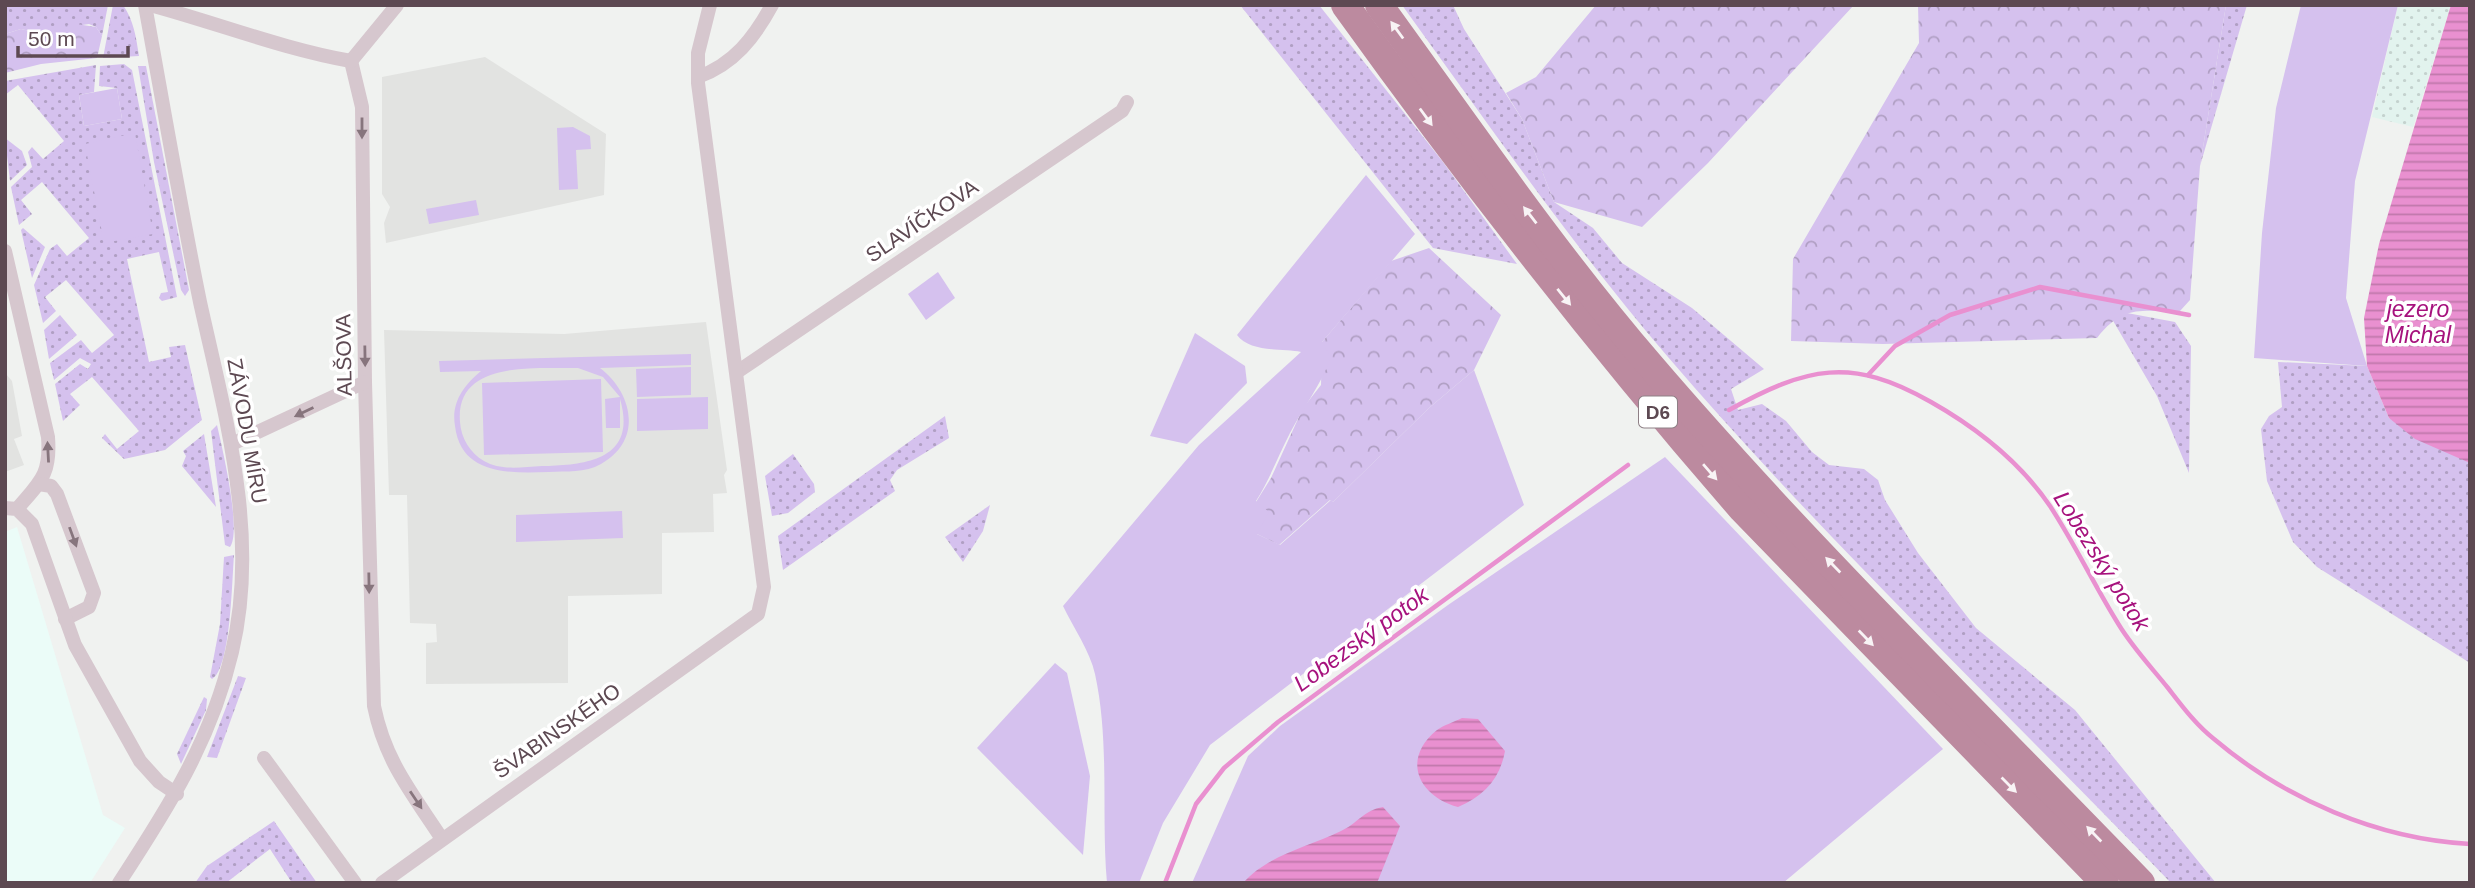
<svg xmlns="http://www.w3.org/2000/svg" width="2475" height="888" font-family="Helvetica,sans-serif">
  <defs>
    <pattern id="grass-dots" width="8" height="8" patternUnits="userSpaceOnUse" patternTransform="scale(1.75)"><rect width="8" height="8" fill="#d5c1ee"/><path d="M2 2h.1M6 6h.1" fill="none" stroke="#b09fc3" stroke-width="1.8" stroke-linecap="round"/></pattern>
    <pattern id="forest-crowns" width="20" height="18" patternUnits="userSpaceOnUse" patternTransform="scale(1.75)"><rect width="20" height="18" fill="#d5c1ee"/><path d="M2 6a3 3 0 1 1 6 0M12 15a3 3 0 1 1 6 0" fill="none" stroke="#b09fc3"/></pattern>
    <pattern id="sand-dots" width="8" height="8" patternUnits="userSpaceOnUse" patternTransform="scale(1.75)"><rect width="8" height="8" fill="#e2f3ee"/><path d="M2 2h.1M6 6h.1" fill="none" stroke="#c4d2ce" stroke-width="1.8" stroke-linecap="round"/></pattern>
    <pattern id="water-rules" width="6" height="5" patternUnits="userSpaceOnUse" patternTransform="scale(1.75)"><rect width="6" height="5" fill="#e990d0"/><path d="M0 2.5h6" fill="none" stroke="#c078ab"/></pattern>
  </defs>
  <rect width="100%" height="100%" fill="#f0f2f0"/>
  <!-- commercial -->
  <polygon fill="#ebfcf8" points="17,527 103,815 125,828 90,883 5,883 5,532"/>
  <!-- education -->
  <g fill="#e2e3e1">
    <polygon points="485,57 606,134 604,195 386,243 384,223 390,207 382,194 382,77"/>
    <polygon points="706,322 727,470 724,475 727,493 713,494 714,532 662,533 662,594 568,596 568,683 426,684 426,643 437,642 436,624 410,623 407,495 389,495 384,330 564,334"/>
    <polygon points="5,373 12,381 22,436 14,439 24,465 5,472"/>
  </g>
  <!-- grass -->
  <g fill="url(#grass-dots)">
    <polygon points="5,5 108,5 102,36 96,27 89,24 34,32 21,29 5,34"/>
    <path d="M113,5H123C134,21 136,37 139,56L103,58Z"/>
    <polygon points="1240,5 1319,5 1443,162 1517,264 1433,248"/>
    <path d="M1402,5H1453L1464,29L1522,119L1554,202L1593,228L1622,263L1692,308L1764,369L1731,389L1738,410L1762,404L1786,421L1812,452L1829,465L1864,469L1878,480L1885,500L1918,553L1976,628L2075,710L2216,883H2171C2003,708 1826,541 1668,357C1572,245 1488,124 1402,5Z"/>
    <polygon points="2226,5 2247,5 2200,166"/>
    <polygon points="124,64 132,70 177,297 162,301 159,298 161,293 168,292 159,252 127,259 149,362 171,357 169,347 185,345 202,420 165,450 124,459 102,438 105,434 117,449 139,431 92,377 70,394 80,405 63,421 55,384 80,364 88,369 91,364 80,358 54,380 50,363 81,340 92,353 114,335 66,280 45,297 56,311 43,323 34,285 50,249 57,244 67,256 89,238 42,182 21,200 32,214 19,225 11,187 32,167 28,152 32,147 43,159 64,141 18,85 5,95 5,81 96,65 94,92 79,95 84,126 122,119 117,88 99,86 100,66"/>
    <polygon points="138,66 146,66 189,290 185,296 181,290 154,162"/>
    <polygon points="5,138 22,151 27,165 10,181"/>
    <polygon points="23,228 45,247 32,278 21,230"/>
    <polygon points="2127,313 2175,322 2191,346 2189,473 2157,396 2112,319"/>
    <polygon points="60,315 77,335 49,359 44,330"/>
    <polygon points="2278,362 2367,366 2389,418 2470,463 2470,663 2317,567 2293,542 2267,481 2261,429 2269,416 2282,407"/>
    <polygon points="945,416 949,438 897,470 890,480 895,491 783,570 778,536"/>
    <path d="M217,425C222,447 242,531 230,547L225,545L211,431Z"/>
    <polygon points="204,434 216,507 182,466 186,456 183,451"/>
    <polygon points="793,454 814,484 815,492 788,513 772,516 765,476"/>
    <polygon points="990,505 983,531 963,562 945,537"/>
    <path d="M234,555C232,578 231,669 212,679L210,677L220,624L224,557Z"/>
    <polygon points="238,676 246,678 217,758 207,757"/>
    <polygon points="204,697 207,699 206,710 181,764 177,754"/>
    <polygon points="274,821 317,883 292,883 270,849 226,883 195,883 207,866"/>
  </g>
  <!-- forest -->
  <g fill="url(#forest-crowns)">
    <polygon points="1596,5 1854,5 1708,163 1642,227 1554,202 1522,119 1506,93 1536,77"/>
    <path d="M1918,5H2226L2200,166L2190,300L2180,311C2139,312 2124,304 2097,338L1883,344L1791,341L1793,259L1919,43Z"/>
    <polygon points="76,24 96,27 102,36 97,58 41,64 5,73 5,34 21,29 34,32"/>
    <polygon points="1429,248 1501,315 1474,370 1429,408 1333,502 1330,500 1279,545 1257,534 1256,502 1271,478 1303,408 1321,385 1322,342 1391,261"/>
  </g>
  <!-- sand -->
  <polygon fill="url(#sand-dots)" points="2398,5 2451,5 2413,127 2372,117"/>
  <!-- green -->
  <g fill="#d5c1ee" fill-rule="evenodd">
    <polygon points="2301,5 2398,5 2355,181 2346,298 2367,366 2254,358 2262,233 2276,108"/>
    <polygon points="117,88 122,119 84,126 79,95"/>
    <polygon points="573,127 590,136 591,149 576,150 578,189 559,190 557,128"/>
    <polygon points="135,133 153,234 104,243 85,144"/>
    <path d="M1366,175L1415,234L1322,342L1331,357C1321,385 1304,406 1290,433C1278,456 1270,479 1256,501L1269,512L1257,534L1280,545L1331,500L1333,502L1429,408L1474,370L1524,505L1210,745L1163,823L1139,883H1107C1101,814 1110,743 1095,674C1090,651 1073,627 1063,606L1199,445L1301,352C1284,348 1250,353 1237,335Z"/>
    <polygon points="476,200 479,215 429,224 426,209"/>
    <polygon points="938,272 955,298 926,320 908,294"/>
    <polygon points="1195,333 1245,366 1247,383 1187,444 1150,436"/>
    <path d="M691,354V365L600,368C632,392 644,440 601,464C585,473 566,471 549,472C511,473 461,476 455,426C451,403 463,386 481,371L440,372L439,361ZM578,368L603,377L620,397L605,399L606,428H620V399C638,460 585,465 542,466C522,467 501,471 484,461C470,453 461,438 460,422C455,359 538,369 578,368Z"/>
    <polygon points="691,367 691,395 637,397 636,369"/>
    <polygon points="601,379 603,452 484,455 482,383"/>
    <polygon points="708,397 708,429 637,431 637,399"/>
    <polygon points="1665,457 1943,749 1783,883 1192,883 1248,756 1280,726 1448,605"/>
    <polygon points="622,511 623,538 516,542 516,515"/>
    <polygon points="1055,663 1067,673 1090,776 1083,855 977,748"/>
  </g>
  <!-- water -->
  <g fill="url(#water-rules)">
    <polygon points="2451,5 2470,5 2470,463 2415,439 2389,418 2367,366 2364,318 2379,244"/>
    <path d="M1462,718L1478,719L1505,751C1500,779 1484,796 1458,807C1418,796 1401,759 1437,730C1444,725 1454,722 1462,718Z"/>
    <path d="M1383,807L1400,826L1377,883H1243C1268,855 1308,847 1341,831C1357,824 1364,810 1383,807Z"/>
  </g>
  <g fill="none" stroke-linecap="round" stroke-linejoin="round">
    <!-- stream -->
    <g stroke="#e990d0" stroke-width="4.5">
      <polyline points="1868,375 1895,346 1950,315 2040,287 2189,315"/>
      <path d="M1729,410C1807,367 1851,356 1931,402C1977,428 2020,462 2050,506C2075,544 2095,587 2119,625C2133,648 2152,668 2168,688C2182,706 2196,725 2214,739C2285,799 2377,839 2470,844"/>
      <polyline points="1165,883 1196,804 1224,768 1278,722 1628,465"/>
    </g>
    <!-- minor -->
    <g stroke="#d6c7ce" stroke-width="14">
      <path d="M150,5C217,23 283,49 351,61"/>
      <path d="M351,61L362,107L365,382L374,706C385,761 412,793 442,839"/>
      <polyline points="351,61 397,5"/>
      <path d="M698,77C734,64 754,38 772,5"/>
      <path d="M5,251L48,437C51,475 40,482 17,509"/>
      <polyline points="737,372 1122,111 1127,102"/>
      <polyline points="232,444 365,382"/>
      <polyline points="39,484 51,486 57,494 94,593 89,607 65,619"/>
      <polyline points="5,508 17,509 32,524 75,645 140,761 159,782 177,794"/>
      <polyline points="264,758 355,883"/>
      <path d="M119,883C168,808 211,741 232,652C260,534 225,416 200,302C180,204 163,104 145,5"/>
      <polyline points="382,883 758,614 764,587 698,83 698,53 710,5"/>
    </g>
    <!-- motorway -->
    <g stroke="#bc8a9f" stroke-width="28">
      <path d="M1345,5C1470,179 1601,347 1742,509L2105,883"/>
      <path d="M1379,5C1467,126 1552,251 1650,365C1805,546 1976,712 2141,883"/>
    </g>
  </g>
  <!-- one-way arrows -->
  <defs><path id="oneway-solid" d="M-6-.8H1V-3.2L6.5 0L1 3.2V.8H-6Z" transform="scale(1.75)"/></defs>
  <g fill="#f8f3f5">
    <use href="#oneway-solid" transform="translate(1397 30) rotate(-126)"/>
    <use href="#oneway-solid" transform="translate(1426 117) rotate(54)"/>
    <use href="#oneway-solid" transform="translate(1530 215) rotate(-128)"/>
    <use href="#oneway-solid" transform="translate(1564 297) rotate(51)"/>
    <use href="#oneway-solid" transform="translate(1710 472) rotate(49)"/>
    <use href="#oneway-solid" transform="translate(1833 565) rotate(-134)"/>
    <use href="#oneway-solid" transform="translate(1866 638) rotate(46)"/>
    <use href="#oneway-solid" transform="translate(2009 785) rotate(45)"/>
    <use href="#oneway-solid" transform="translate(2094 834) rotate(-134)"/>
  </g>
  <g fill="#87757d">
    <use href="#oneway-solid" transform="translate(362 128) rotate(90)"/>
    <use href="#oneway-solid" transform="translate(365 356) rotate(89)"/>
    <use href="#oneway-solid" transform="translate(304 412) rotate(154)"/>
    <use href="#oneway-solid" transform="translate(48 452) rotate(-93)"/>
    <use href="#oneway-solid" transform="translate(73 537) rotate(70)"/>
    <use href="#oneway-solid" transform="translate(369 583) rotate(89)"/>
    <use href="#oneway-solid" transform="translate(416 800) rotate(56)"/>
  </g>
  <g text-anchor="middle" stroke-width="7" stroke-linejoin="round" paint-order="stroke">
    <!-- shield labels -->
    <rect fill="#fff" stroke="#8e8086" stroke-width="2" x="1639" y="396.5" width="38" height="31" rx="5"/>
    <g font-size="19" font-weight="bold" fill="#5d4952">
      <text x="1658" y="419">D6</text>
    </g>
    <!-- street labels -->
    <g font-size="21" fill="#5d4952" stroke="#fff">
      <text transform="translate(922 221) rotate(-34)" y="7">SLAVÍČKOVA</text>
      <text transform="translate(344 355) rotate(-91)" y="7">ALŠOVA</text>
      <text transform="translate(247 431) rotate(80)" y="7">ZÁVODU MÍRU</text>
      <text transform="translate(557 731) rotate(-35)" y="7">ŠVABINSKÉHO</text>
    </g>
    <!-- water labels -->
    <g font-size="23" font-style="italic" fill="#a6127d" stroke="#fff">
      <text x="2418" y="317">jezero<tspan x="2418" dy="26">Michal</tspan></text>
      <text transform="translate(2102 561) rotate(58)" y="8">Lobezský potok</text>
      <text transform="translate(1361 639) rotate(-36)" y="8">Lobezský potok</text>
    </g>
  </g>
  <!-- border -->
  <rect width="2475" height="888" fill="none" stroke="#5d4952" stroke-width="14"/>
  <!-- scale -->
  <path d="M18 46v10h110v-10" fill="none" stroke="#5d4952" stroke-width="3.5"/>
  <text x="28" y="46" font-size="21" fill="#5d4952" stroke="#ffffff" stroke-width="5" paint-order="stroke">50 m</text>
</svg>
